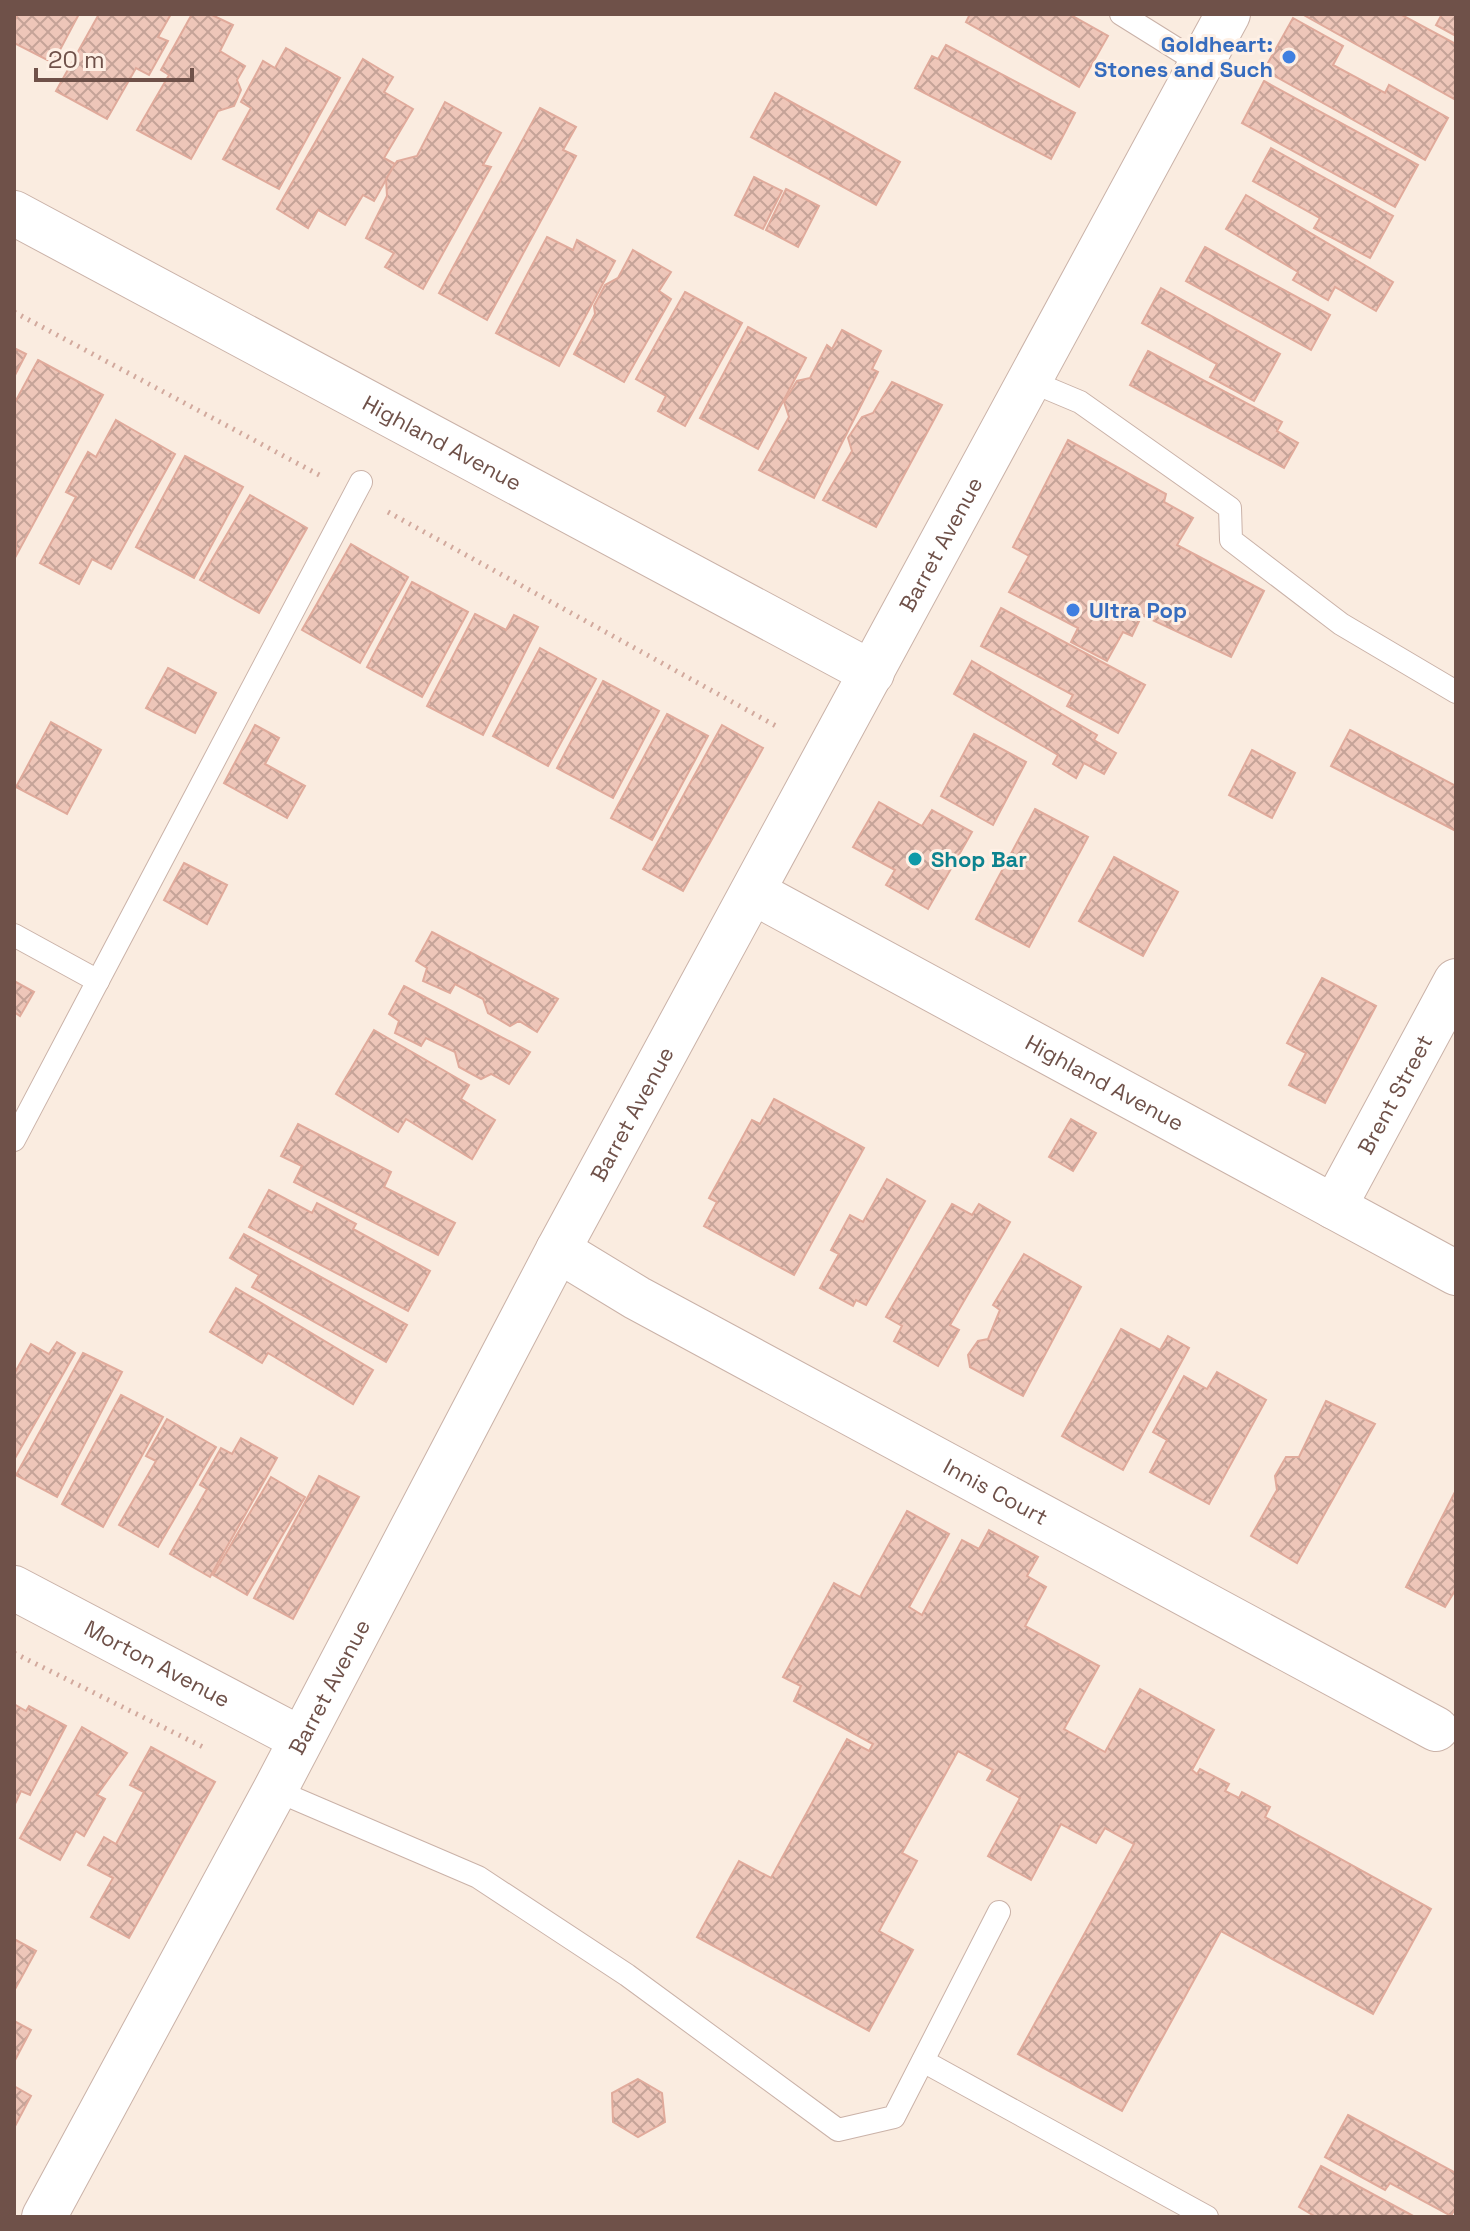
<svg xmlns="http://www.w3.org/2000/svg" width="1470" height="2231" font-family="'Space Grotesk',sans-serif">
  <defs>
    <pattern id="building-cross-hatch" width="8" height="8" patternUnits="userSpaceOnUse" patternTransform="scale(2)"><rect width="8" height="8" fill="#eec6b9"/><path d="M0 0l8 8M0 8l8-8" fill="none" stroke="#c5a398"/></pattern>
  </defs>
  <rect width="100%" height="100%" fill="#faece0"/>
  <!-- building -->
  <g fill="url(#building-cross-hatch)" stroke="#e0aa9b" stroke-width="2">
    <polygon points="18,14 79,14 53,63 14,43 14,22"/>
    <polygon points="99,14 171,14 158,37 168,41 149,75 136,68 107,119 56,91"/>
    <polygon points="192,14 210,14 233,25 220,51 245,66 237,80 241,90 234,106 218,111 191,159 137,130 169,75 161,70"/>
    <polygon points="970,14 1069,14 1108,36 1079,87 966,22"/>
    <polygon points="1302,14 1400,14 1456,44 1456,100"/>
    <polygon points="1442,14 1456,14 1456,36 1436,25"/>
    <polygon points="1293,18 1343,46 1333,65 1385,93 1389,85 1448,118 1425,160 1264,70"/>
    <polygon points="946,45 1075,113 1051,159 915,88 932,56 938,59"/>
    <polygon points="286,48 340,78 279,189 223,159 251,108 241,102 263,61 275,68"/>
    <polygon points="363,59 393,77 384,92 413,109 384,158 395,164 374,201 363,195 345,225 318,210 308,228 277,209"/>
    <polygon points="1264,81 1418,165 1395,207 1242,123"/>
    <polygon points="775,93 900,162 876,205 751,137"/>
    <polygon points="445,102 501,133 483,165 491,167 423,289 385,267 394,253 366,238 387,196 386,179 397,161 417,156"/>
    <polygon points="540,108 576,127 563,150 576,156 487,320 439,293"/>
    <polygon points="1271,148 1393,216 1370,258 1314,228 1320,218 1253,181"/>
    <polygon points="754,177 782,191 763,229 735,215"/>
    <polygon points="786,189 819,206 798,247 766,230"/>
    <polygon points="1246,195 1393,282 1376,311 1335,287 1328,300 1293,280 1298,272 1226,229"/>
    <polygon points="547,237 573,250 577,240 615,261 559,366 496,333"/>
    <polygon points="1205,247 1330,315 1311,350 1186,281"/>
    <polygon points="633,250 671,272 659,291 671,299 624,382 574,354 595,314 594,306 605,285 618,278"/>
    <polygon points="1161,288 1280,354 1254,401 1210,377 1217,364 1142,323"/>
    <polygon points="685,292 742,323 685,426 658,411 666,396 636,379"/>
    <polygon points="748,327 806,358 758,449 700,418"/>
    <polygon points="842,330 881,351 872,369 878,372 814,498 759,470 789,417 784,402 797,381 810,378 827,345 832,349"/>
    <polygon points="14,348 26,354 14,377"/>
    <polygon points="1148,351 1282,422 1277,431 1298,443 1284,468 1130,385"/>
    <polygon points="38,360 103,395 16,556 14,404"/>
    <polygon points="892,382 942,405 876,527 823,500 852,451 848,438 862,417 873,413"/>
    <polygon points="116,420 175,454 111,569 92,559 79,584 40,563 76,497 66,492 88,452 96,457"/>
    <polygon points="1068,440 1166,494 1164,502 1193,518 1177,545 1264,591 1231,657 1142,615 1132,636 1123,632 1107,661 1071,642 1078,628 1009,592 1029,556 1013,547"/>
    <polygon points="185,456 243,487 194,578 136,547"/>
    <polygon points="250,495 307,528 259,613 200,580"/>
    <polygon points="351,544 408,577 360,663 302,630"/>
    <polygon points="412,582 468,612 422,697 367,667"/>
    <polygon points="1001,608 1145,685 1118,733 1067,706 1073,695 981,646"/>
    <polygon points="475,614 506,630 514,615 538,627 483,735 427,706"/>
    <polygon points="540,648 596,679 548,766 493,736"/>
    <polygon points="972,661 1097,735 1094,740 1116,753 1104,774 1084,763 1076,778 1053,764 1058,755 954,694"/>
    <polygon points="168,668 216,693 195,733 146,708"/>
    <polygon points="603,681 659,711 613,798 557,768"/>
    <polygon points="667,714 708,736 652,840 611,818"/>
    <polygon points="51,722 101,750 67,814 16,787"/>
    <polygon points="255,725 279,738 265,764 305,786 287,818 224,783"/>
    <polygon points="722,725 763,748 683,891 643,869"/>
    <polygon points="1350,730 1456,786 1456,831 1331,766"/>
    <polygon points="974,734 1026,762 993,825 941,796"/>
    <polygon points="1252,750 1295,773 1272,818 1229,795"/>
    <polygon points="879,802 922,826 932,810 972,832 928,909 886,885 895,870 853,847"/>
    <polygon points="1035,809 1088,837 1029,947 976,919"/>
    <polygon points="1114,857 1178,892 1143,956 1079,921"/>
    <polygon points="184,863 227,885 207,924 164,900"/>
    <polygon points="432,932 558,999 537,1032 519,1021 510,1026 488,1013 483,999 455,984 450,993 423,981 427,968 416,961"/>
    <polygon points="1322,978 1376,1006 1325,1103 1289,1085 1306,1053 1287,1043"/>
    <polygon points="14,981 34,992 20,1016 14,1012"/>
    <polygon points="404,986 530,1052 509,1084 491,1074 481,1079 459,1067 455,1052 426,1038 421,1046 395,1033 399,1021 389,1014"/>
    <polygon points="374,1030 469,1085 461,1099 495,1120 472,1159 406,1119 398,1132 336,1094"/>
    <polygon points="774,1099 864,1148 794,1275 704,1226 717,1202 709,1198 752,1120 760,1124"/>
    <polygon points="1071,1119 1096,1133 1073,1171 1049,1157"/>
    <polygon points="298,1124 391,1172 384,1187 455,1223 438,1255 294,1182 302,1166 281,1156"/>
    <polygon points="887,1179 925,1201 866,1305 856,1300 853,1306 820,1288 839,1254 831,1250 850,1215 863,1222"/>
    <polygon points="269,1190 312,1213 317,1203 356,1224 353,1229 430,1271 408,1311 249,1227"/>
    <polygon points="952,1204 972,1215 979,1204 1010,1222 950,1325 959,1330 938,1366 894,1341 902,1326 886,1317"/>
    <polygon points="244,1234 407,1325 386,1362 252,1287 259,1275 230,1258"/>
    <polygon points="1024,1254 1081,1287 1023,1396 970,1367 968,1355 978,1341 988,1339 1000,1310 993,1305"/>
    <polygon points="236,1288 373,1370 353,1404 268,1353 262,1363 210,1332"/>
    <polygon points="1121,1329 1160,1350 1168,1336 1189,1348 1123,1470 1062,1436"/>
    <polygon points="57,1342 75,1353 14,1460 14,1374 31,1344 49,1354"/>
    <polygon points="83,1353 122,1372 57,1497 16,1475"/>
    <polygon points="1217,1372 1266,1400 1209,1504 1150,1472 1167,1440 1153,1432 1184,1376 1207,1389"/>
    <polygon points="121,1395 163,1417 103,1527 62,1504"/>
    <polygon points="1326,1401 1375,1424 1297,1563 1251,1536 1277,1490 1275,1476 1286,1457 1299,1457"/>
    <polygon points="167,1419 216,1447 158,1547 119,1525 156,1461 146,1456"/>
    <polygon points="241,1438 277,1458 210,1577 170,1554 207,1489 200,1485 221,1448 232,1454"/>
    <polygon points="319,1476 359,1497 293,1619 254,1598"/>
    <polygon points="271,1477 305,1497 247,1595 213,1575"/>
    <polygon points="1456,1490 1456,1589 1445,1607 1406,1587"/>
    <polygon points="907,1511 949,1534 909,1607 922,1615 962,1540 979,1549 989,1530 1038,1557 1027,1576 1046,1587 1025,1626 1099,1666 1064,1729 1105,1752 1140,1689 1214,1730 1192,1770 1197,1774 1200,1769 1229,1784 1225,1791 1239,1798 1242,1792 1270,1807 1265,1817 1431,1909 1373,2014 1221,1931 1122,2111 1018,2054 1134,1844 1105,1828 1096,1843 1061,1824 1031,1880 988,1856 1020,1798 987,1780 993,1770 958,1751 902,1853 917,1861 879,1931 913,1950 869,2031 697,1937 739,1861 771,1878 847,1739 869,1751 873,1744 794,1701 801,1686 783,1677 834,1583 860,1597"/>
    <polygon points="14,1704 26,1711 29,1706 66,1726 30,1795 21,1791 14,1806"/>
    <polygon points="82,1727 127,1753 97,1795 105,1799 84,1836 76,1831 60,1860 20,1838"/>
    <polygon points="151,1747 215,1782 129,1938 91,1917 113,1878 88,1865 104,1837 116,1844 144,1792 130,1785"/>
    <polygon points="14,1939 36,1951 14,1991"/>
    <polygon points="14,2021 31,2030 14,2062"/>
    <polygon points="638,2079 662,2093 665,2122 638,2137 613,2122 612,2093"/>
    <polygon points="14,2086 31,2096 14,2128"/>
    <polygon points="1348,2115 1456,2173 1456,2207 1451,2216 1390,2183 1385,2190 1325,2157"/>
    <polygon points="1321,2166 1415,2217 1316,2217 1299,2207"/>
  </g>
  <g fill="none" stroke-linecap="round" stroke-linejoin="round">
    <!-- service casing -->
    <g stroke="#cab2a8" stroke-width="24">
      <g id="service">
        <polyline points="1121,14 1201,64"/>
        <polyline points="1030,381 1080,402 1230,508 1231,540 1341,624 1456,692"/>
        <polyline points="14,935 98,981"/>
        <polyline points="14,1140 361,482"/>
        <polyline points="275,1790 478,1877 627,1975 838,2130 894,2117 999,1912"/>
        <polyline points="923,2061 1207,2217"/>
      </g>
    </g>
    <!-- minor casing -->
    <g stroke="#cab2a8" stroke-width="46">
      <g id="minor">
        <path id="s1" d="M14,213L872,673"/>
        <path id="s2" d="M753,892L1456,1273"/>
        <path id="s3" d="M1334,1207L1456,981"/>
        <path id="s4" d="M558,1250L637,1298L1436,1729"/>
        <path id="s5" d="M14,1588L301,1739"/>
      </g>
    </g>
    <!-- tertiary casing -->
    <g stroke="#cab2a8" stroke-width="46">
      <g id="tertiary">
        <path id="s6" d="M44,2217L275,1790L558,1250L1228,14"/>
      </g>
    </g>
    <!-- path -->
    <g stroke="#d2a99d" stroke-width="5" stroke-dasharray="2 6" stroke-linecap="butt">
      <polyline points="14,312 323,477"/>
      <polyline points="388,512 776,726"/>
      <polyline points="14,1653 203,1747"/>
    </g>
    <!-- service -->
    <use href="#service" stroke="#fff" stroke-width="22"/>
    <!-- minor -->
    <use href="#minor" stroke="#fff" stroke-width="44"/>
    <!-- tertiary -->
    <use href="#tertiary" stroke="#fff" stroke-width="44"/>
  </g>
  <!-- markers -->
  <g fill="#3f7fe0" stroke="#fef0e5" stroke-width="3">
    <circle cx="1289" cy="57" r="8"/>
    <circle cx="1073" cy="610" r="8"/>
  </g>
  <circle fill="#0f9aa8" stroke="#fef0e5" stroke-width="3" cx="915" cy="859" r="8"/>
  <g text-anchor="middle" stroke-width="6" stroke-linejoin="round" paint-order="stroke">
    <!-- shop labels -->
    <g font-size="22" font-weight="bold" fill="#366cbe" stroke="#fef0e5" text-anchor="end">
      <text x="1273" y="52">Goldheart:<tspan x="1273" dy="25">Stones and Such</tspan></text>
      <text x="1089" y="618" text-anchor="start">Ultra Pop</text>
    </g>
    <!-- street labels -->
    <g font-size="22" fill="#6f5149" stroke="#fef0e5">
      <text dy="8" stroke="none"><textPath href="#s1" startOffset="486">Highland Avenue</textPath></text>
      <text dy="8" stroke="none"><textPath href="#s6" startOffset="1898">Barret Avenue</textPath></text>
      <text dy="8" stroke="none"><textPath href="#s2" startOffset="400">Highland Avenue</textPath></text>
      <text dy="8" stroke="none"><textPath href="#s3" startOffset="128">Brent Street</textPath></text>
      <text dy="8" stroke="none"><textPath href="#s6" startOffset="1250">Barret Avenue</textPath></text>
      <text dy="8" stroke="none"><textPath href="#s4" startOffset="500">Innis Court</textPath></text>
      <text dy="8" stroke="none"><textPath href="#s5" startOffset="162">Morton Avenue</textPath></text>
      <text dy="8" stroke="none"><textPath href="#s6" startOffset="602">Barret Avenue</textPath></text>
    </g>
    <!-- culture labels -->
    <g font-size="22" font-weight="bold" fill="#0d838f" stroke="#fef0e5" text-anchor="start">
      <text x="931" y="867">Shop Bar</text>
    </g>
  </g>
  <!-- border -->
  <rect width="1470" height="2231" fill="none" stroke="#6f5149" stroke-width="32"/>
  <!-- scale -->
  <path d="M36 68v12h156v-12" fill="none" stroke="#6f5149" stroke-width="4"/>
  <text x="48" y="68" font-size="24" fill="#6f5149" stroke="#fef0e5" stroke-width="6" paint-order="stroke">20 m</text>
</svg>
